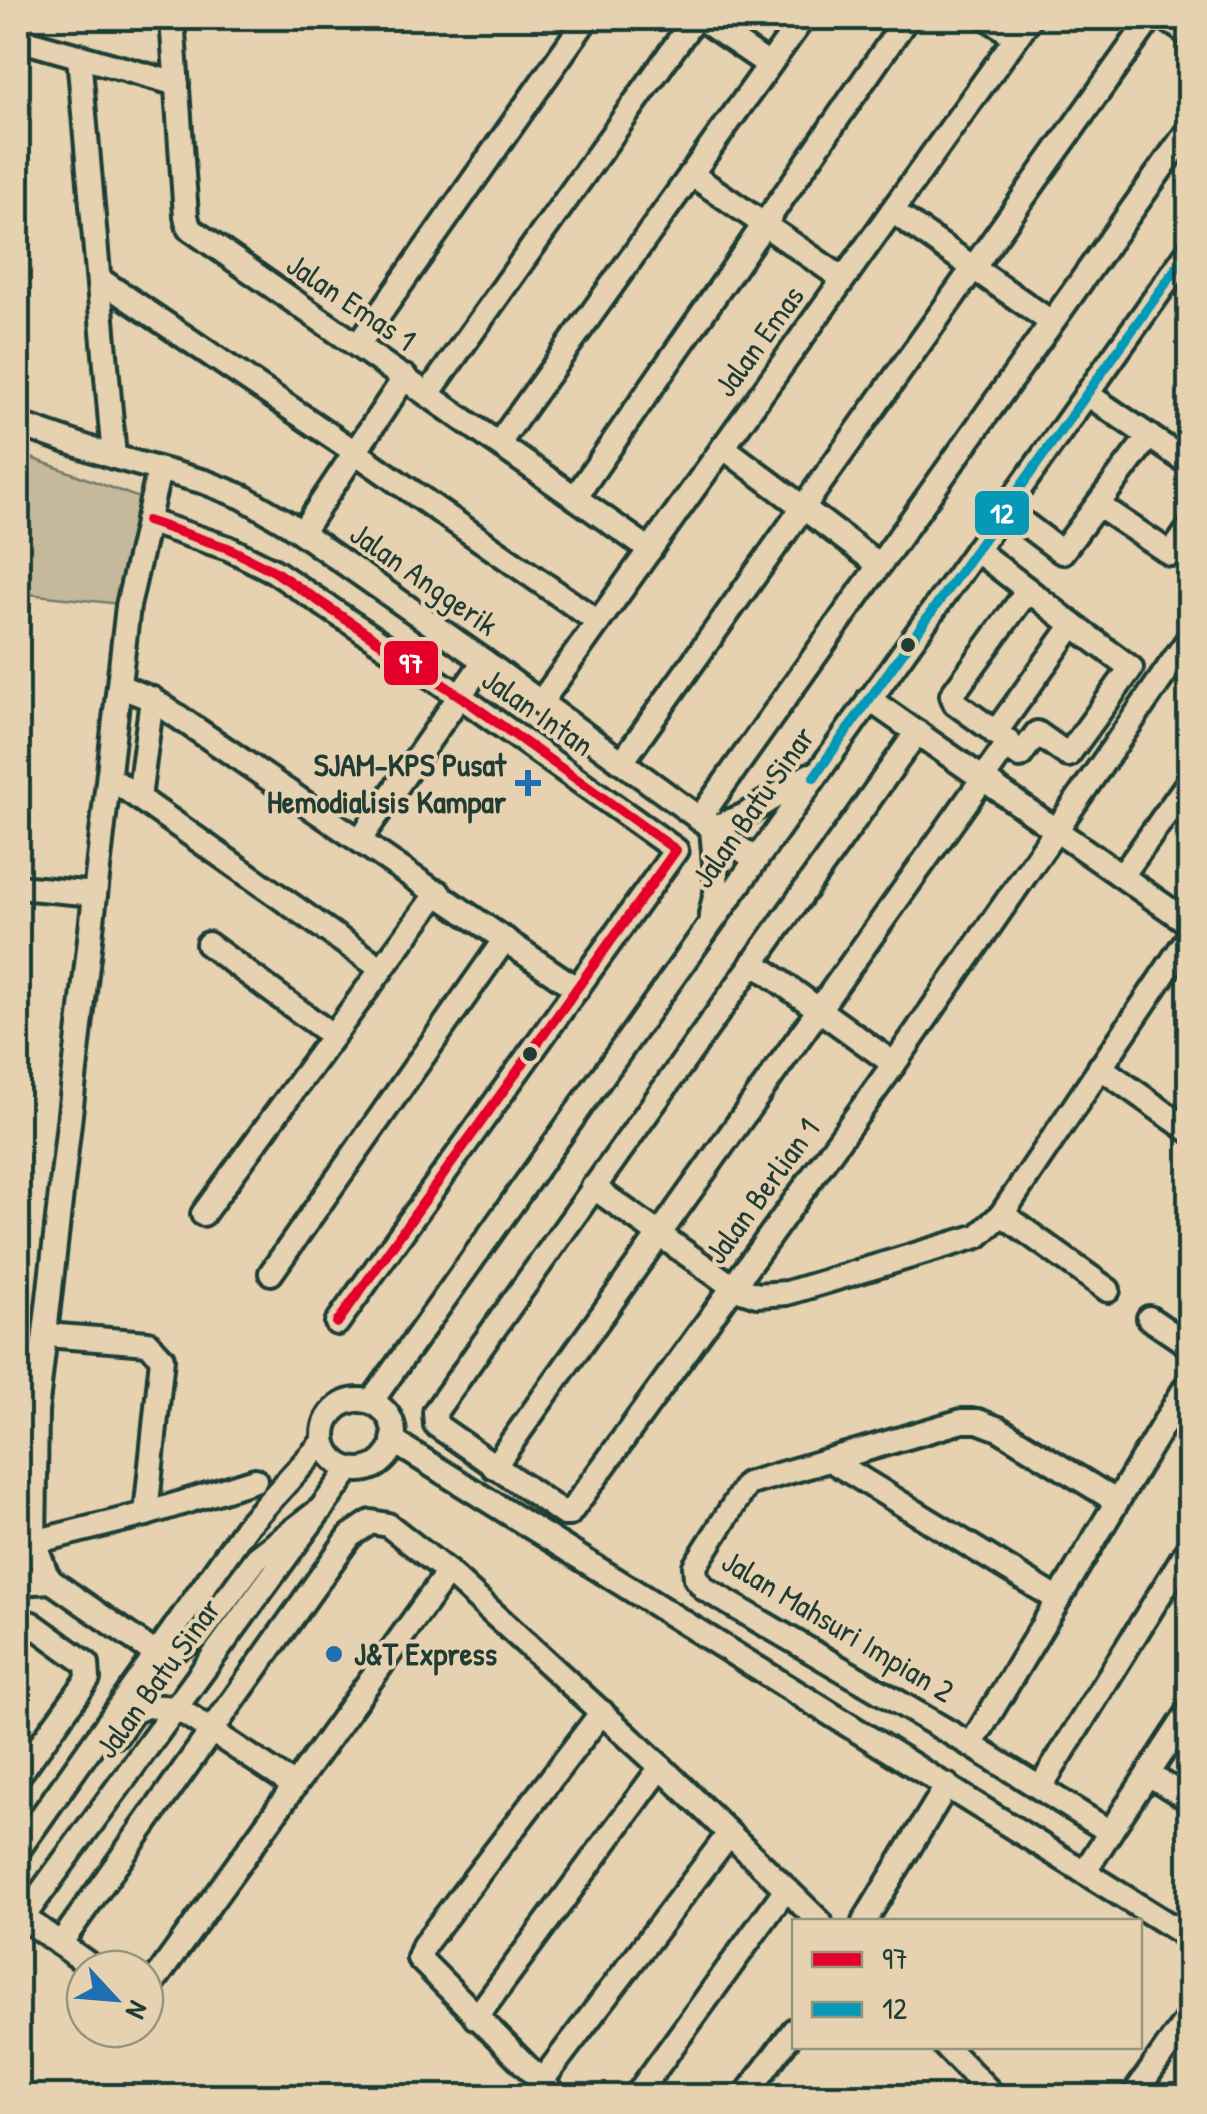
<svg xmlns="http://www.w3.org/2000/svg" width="1207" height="2114" font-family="'Patrick Hand',sans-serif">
  <rect width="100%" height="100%" fill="#e6d1b0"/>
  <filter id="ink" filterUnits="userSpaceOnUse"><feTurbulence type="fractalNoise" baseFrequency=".01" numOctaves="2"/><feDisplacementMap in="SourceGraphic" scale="20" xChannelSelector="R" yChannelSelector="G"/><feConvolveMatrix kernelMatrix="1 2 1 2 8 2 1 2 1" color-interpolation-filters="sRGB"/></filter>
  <g filter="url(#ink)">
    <!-- green -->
    <polygon fill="#c5b99b" stroke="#727b68" stroke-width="2.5" points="18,453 142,499 120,604 18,593"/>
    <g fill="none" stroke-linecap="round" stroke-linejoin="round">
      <!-- minor casing -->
      <g stroke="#1f3d34" stroke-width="30">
        <g id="minor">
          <polyline points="172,18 186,216 189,228 650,550"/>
          <polyline points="700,18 769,65"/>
          <polyline points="988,18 1016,37"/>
          <polyline points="1165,18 1190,35"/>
          <polyline points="18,39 177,84"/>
          <polyline points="79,56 114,457"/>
          <polyline points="691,174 843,279"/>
          <polyline points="892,211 1051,322"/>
          <polyline points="99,279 355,452 598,622"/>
          <polyline points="358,345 587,18"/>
          <polyline points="428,394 695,18"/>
          <polyline points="1087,394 1190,464"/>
          <polyline points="18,424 114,457 205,482 243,497 289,524 484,661 756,860"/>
          <polyline points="499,443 803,18"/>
          <polyline points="723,447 879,565"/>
          <polyline points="159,470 128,606 36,1412 34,1541 46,1574 51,1581 156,1654 180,1647 198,1637 257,1558 322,1508"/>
          <polyline points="576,496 907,18"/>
          <polyline points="1098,505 1171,554 1190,527"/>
          <polyline points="1005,509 1062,552 1149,436"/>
          <polyline points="147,521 228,548 274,571 460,696 676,850 337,1323"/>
          <polyline points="302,532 405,377"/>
          <polyline points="119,686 152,699 577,989"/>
          <polyline points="869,699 1190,924"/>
          <polyline points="541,702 1030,18"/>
          <polyline points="917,732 435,1412 436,1425 564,1514 569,1514 894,1064 1190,637"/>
          <polyline points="995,733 1073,625 1028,590"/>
          <polyline points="1006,746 1020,756 1037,733 1068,755 1131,668 1073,625"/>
          <polyline points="622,762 1151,18"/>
          <polyline points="109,777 382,969"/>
          <polyline points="139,798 152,699"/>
          <polyline points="699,819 1190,128"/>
          <polyline points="712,828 743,816 810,775"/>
          <polyline points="361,838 484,661"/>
          <polyline points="1122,876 1190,780"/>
          <polyline points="18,887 95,894"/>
          <polyline points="711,914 717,888 712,828"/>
          <polyline points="208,944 333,1036"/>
          <polyline points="753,962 894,1064"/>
          <polyline points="1100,1067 1190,1131"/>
          <polyline points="593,1187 733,1287 757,1295 787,1293 978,1236 1002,1214 1190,935"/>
          <polyline points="203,1214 438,892"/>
          <polyline points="1002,1214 1108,1290"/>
          <polyline points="271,1273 505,939"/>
          <polyline points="1149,1318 1190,1346"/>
          <polyline points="46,1335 148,1343 162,1358 146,1514"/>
          <circle cx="359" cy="1435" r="35"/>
          <polyline points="371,1402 1190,249"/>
          <polyline points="393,1441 1190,1938"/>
          <polyline points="832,1461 1057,1599"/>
          <polyline points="494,1467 1009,742 955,703 952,695 1028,590 976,550"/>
          <polyline points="1116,1501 999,1429 978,1421 962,1421 747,1484 695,1566 696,1578 705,1589 971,1745 1110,1832 1190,1710"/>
          <polyline points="18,1546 146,1514 255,1480"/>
          <polyline points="18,1583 51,1581"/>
          <polyline points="18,1627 26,1622 32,1624 87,1664 88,1679 18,1776"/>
          <polyline points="117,1735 133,1712 146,1706 177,1708 293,1785"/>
          <polyline points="971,1745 1190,1380"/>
          <polyline points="1148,1774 1190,1800"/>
          <polyline points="1040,1788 1190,1546"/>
          <polyline points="18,1850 246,1527 324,1441"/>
          <polyline points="1085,1871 1110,1832"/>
          <polyline points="23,1917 95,1969"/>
          <polyline points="864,1922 947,1785"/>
          <polyline points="18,1924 350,1469"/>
          <polyline points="60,1944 350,1536 371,1522 388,1525 448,1572 661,1767 820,1922"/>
          <polyline points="145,1994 448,1572"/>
          <polyline points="476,2018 661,1767"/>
          <polyline points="945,2046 994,2096"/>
          <polyline points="541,2082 729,1834"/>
          <polyline points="556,2096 419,1958 424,1945 602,1712"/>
          <polyline points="636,2096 786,1889"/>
          <polyline points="745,2096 794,2030"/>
          <polyline points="1133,2096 1190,2015"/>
        </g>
      </g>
      <!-- minor -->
      <use href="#minor" stroke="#e6d1b0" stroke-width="22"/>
      <!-- bus-1 casing -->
      <g stroke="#e6d1b0" stroke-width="18">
        <polyline id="bus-1" points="147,521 228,548 274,571 460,696 676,850 337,1323"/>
      </g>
      <!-- bus-2 casing -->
      <g stroke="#e6d1b0" stroke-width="18">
        <polyline id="bus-2" points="814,777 1190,249"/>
      </g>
      <!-- bus-1 -->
      <use href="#bus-1" stroke="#e4002b" stroke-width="10"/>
      <!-- bus-2 -->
      <use href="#bus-2" stroke="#0599b7" stroke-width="10"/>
    </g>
  </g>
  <!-- markers -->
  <g fill="#1f3d34" stroke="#e6d1b0" stroke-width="4">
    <circle cx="908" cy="645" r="9"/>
    <circle cx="530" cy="1054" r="9"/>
  </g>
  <g fill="#1f6fb2" stroke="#e6d1b0" stroke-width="4">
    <path d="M523 768h10v10h10v10h-10v10h-10v-10h-10v-10h10z"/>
    <circle cx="334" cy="1654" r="10"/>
  </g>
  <g text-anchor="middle" stroke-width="8" stroke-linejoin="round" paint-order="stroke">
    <!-- street labels -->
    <g font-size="32" fill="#1f3d34" stroke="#e6d1b0">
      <text transform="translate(351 302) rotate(34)" y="11">Jalan Emas 1</text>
      <text transform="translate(759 341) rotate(-54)" y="11">Jalan Emas</text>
      <text transform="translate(424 579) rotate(35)" y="11">Jalan Anggerik</text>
      <text transform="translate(538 712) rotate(35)" y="11">Jalan Intan</text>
      <text transform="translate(753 807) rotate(-55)" y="11">Jalan Batu Sinar</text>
      <text transform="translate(762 1191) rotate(-54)" y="11">Jalan Berlian 1</text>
      <text transform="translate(838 1626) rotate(31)" y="11">Jalan Mahsuri Impian 2</text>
      <text transform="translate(158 1678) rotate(-54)" y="11">Jalan Batu Sinar</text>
    </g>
    <!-- poi labels -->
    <g font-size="32" font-weight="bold" fill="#1f3d34" stroke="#e6d1b0" text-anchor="end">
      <text x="506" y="776">SJAM-KPS Pusat<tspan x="506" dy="37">Hemodialisis Kampar</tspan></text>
      <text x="354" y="1665" text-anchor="start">J&amp;T Express</text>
    </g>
  </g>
  <g stroke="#e6d1b0" stroke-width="4">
    <rect x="973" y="489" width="58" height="48" rx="10" fill="#0599b7"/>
    <rect x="382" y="639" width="58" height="48" rx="10" fill="#e4002b"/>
  </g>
  <g font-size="28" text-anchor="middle" font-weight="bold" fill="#fff">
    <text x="1002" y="523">12</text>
    <text x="411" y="673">97</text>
  </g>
  <!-- margin -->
  <rect width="1207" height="2114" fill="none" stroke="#e6d1b0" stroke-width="60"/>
  <rect x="30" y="30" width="1147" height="2054" fill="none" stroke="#1f3d34" stroke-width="4" filter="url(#ink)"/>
  <!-- legend -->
  <rect x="792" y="1919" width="350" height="130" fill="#e6d1b0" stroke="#96967e" stroke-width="2.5"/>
  <rect x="812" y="1952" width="50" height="15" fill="#e4002b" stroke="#96967e" stroke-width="2.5"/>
  <text x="882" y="1969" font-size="30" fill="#1f3d34">97</text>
  <rect x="812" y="2002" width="50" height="15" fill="#0599b7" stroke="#96967e" stroke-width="2.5"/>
  <text x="882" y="2019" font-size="30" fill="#1f3d34">12</text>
  <!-- north arrow -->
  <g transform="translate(115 1999) rotate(116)"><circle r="48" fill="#e6d1b0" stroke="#96967e" stroke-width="2.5"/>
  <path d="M0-8L18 38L0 25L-18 38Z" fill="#1f6fb2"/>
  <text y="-15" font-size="28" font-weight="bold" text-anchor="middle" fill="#1f3d34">N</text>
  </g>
</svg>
